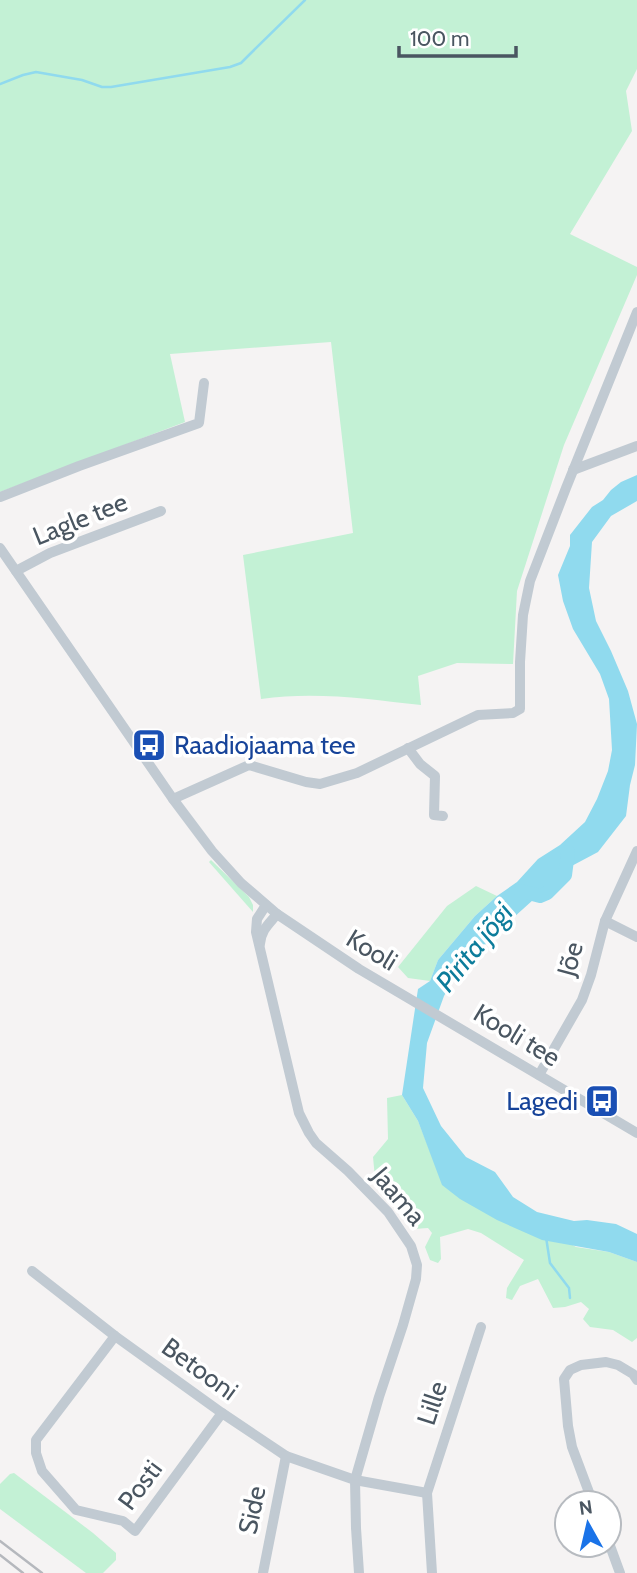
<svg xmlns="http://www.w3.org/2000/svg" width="637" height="1573" font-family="Cabin,sans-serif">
  <rect width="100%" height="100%" fill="#f5f3f3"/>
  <!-- green -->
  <g fill="#c3f1d5">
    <path d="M0,0H637V69L626,91L632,131L570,234L637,267V275L564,445L517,591L513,664L457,663L418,676L421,705C368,699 315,691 261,699L243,555L353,533L331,342L170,354L185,422L0,492Z"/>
    <polygon points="211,860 249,897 253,905 253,912 209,862"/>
    <polygon points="476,886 497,896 475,916 438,960 430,981 408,978 398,967 447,906"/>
    <polygon points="402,1095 418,1121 435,1164 576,1247 609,1252 637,1262 637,1338 632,1342 613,1330 590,1327 583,1319 589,1309 581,1302 565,1307 553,1308 538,1279 520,1286 512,1300 506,1298 507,1288 524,1260 481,1233 468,1229 440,1237 441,1259 438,1263 430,1260 425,1247 432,1233 428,1228 414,1229 375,1178 373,1157 388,1139 387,1098"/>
    <polygon points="14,1473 93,1533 116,1553 116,1560 103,1573 86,1573 0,1509 0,1484 10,1474"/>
  </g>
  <!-- water -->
  <polygon fill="#90daee" points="637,475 637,501 611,516 592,542 589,588 596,621 611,651 628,691 637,724 635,765 630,785 626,816 598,852 566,869 554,877 533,900 513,918 497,922 486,944 473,951 453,980 444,996 427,1043 423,1088 441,1126 466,1157 495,1172 513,1197 537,1212 574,1221 587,1220 616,1224 637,1234 637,1262 609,1252 542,1240 497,1220 460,1199 442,1185 418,1121 402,1095 418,989 430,981 438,960 475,916 497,896 517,882 538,859 560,845 585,822 597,799 608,771 612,750 609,699 600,674 573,629 563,601 558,575 570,546 570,535 592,507 603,500 611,490 621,482"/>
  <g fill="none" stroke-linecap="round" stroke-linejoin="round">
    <!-- stream -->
    <g stroke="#90daee" stroke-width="2.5">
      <polyline points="0,84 23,75 36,72 82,80 102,87 111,87 230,67 241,63 249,55 305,0"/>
      <polyline points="546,1237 550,1263 569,1288 570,1298"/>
    </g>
    <!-- river -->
    <polyline stroke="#90daee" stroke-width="14" points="521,891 540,896 547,893 565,875 568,852"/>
    <!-- minor -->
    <g stroke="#c1cad2" stroke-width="10">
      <polyline points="573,470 637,446"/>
      <polyline points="0,497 79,466 199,423 204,383"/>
      <polyline points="0,548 173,799 212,851 241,883 277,914 359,969 637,1133"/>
      <polyline points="16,571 50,553 161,511"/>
      <polyline points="408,748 420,764 435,776 434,815 443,816"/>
      <polyline points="173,799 249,765 306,782 320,784 357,773 478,715 513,713 520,709 520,662 523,615 530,581 566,488 637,312"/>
      <polyline points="266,905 257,919 256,932 299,1113 309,1133 316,1143 348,1171 388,1212 411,1246 417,1265 416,1279 403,1325 379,1397 355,1480 356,1528 359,1573"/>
      <polyline points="605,921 637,937"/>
      <path d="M260,944C261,930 269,924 277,914"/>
      <polyline points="539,1075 582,1000 591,975 605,921 637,851"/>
      <polyline points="32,1271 115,1336 222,1413 286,1456 355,1480 427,1493"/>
      <polyline points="115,1336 36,1440 36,1453 42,1471 76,1510 123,1521 135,1531 222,1413"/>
      <polyline points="593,1503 572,1447 568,1426 564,1379 570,1370 581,1365 606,1362 618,1365 633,1374 637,1380"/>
      <polyline points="609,1543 620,1573"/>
      <polyline points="263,1573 286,1456"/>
      <polyline points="432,1573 427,1493 481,1327"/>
    </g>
    <!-- rail -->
    <g stroke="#b5b8bd" stroke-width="2.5">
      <polyline points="0,1541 42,1573"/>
      <polyline points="0,1555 23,1573"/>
    </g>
  </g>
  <!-- icons -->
  <defs>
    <g id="bus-square" transform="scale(1.75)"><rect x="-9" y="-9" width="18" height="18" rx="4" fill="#1a4fb4" stroke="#fff"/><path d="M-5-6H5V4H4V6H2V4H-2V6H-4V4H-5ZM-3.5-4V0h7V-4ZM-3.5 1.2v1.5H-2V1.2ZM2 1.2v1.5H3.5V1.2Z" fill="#fff"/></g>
  </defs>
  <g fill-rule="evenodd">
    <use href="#bus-square" x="149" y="745"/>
    <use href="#bus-square" x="602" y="1101"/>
  </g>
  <g text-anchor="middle" stroke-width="7" stroke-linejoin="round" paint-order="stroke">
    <!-- street labels -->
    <g font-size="26" fill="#4a5661" stroke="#fff">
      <text transform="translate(80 519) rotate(-22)" y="9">Lagle tee</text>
      <text transform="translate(372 950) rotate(31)" y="9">Kooli</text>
      <text transform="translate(570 959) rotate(-75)" y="9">Jõe</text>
      <text transform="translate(517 1035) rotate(31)" y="9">Kooli tee</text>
      <text transform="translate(399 1196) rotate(50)" y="9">Jaama</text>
      <text transform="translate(200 1369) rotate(36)" y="9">Betooni</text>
      <text transform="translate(432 1403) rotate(-72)" y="9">Lille</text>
      <text transform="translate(140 1485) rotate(-53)" y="9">Posti</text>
      <text transform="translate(252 1510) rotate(-78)" y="9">Side</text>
    </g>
    <!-- transit labels -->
    <g font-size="26" fill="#164399" stroke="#fff" text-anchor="start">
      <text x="174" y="754">Raadiojaama tee</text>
      <text x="578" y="1110" text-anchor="end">Lagedi</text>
    </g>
    <!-- water labels -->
    <g font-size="28" font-style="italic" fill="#0c7c9b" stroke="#fff">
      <text transform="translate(474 947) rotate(-51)" y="10">Pirita jõgi</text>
    </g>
  </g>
  <!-- north arrow -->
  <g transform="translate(588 1524) rotate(352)"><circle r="33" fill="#ffffff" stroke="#b7bbc0" stroke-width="2"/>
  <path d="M0-5L12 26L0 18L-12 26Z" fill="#1a73e8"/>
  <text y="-10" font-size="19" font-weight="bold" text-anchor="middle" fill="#4a5661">N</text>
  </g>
  <!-- scale -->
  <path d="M399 46v10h117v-10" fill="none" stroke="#4a5661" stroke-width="3.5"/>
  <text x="410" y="46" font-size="21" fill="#4a5661" stroke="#ffffff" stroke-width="5" paint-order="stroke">100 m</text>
</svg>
